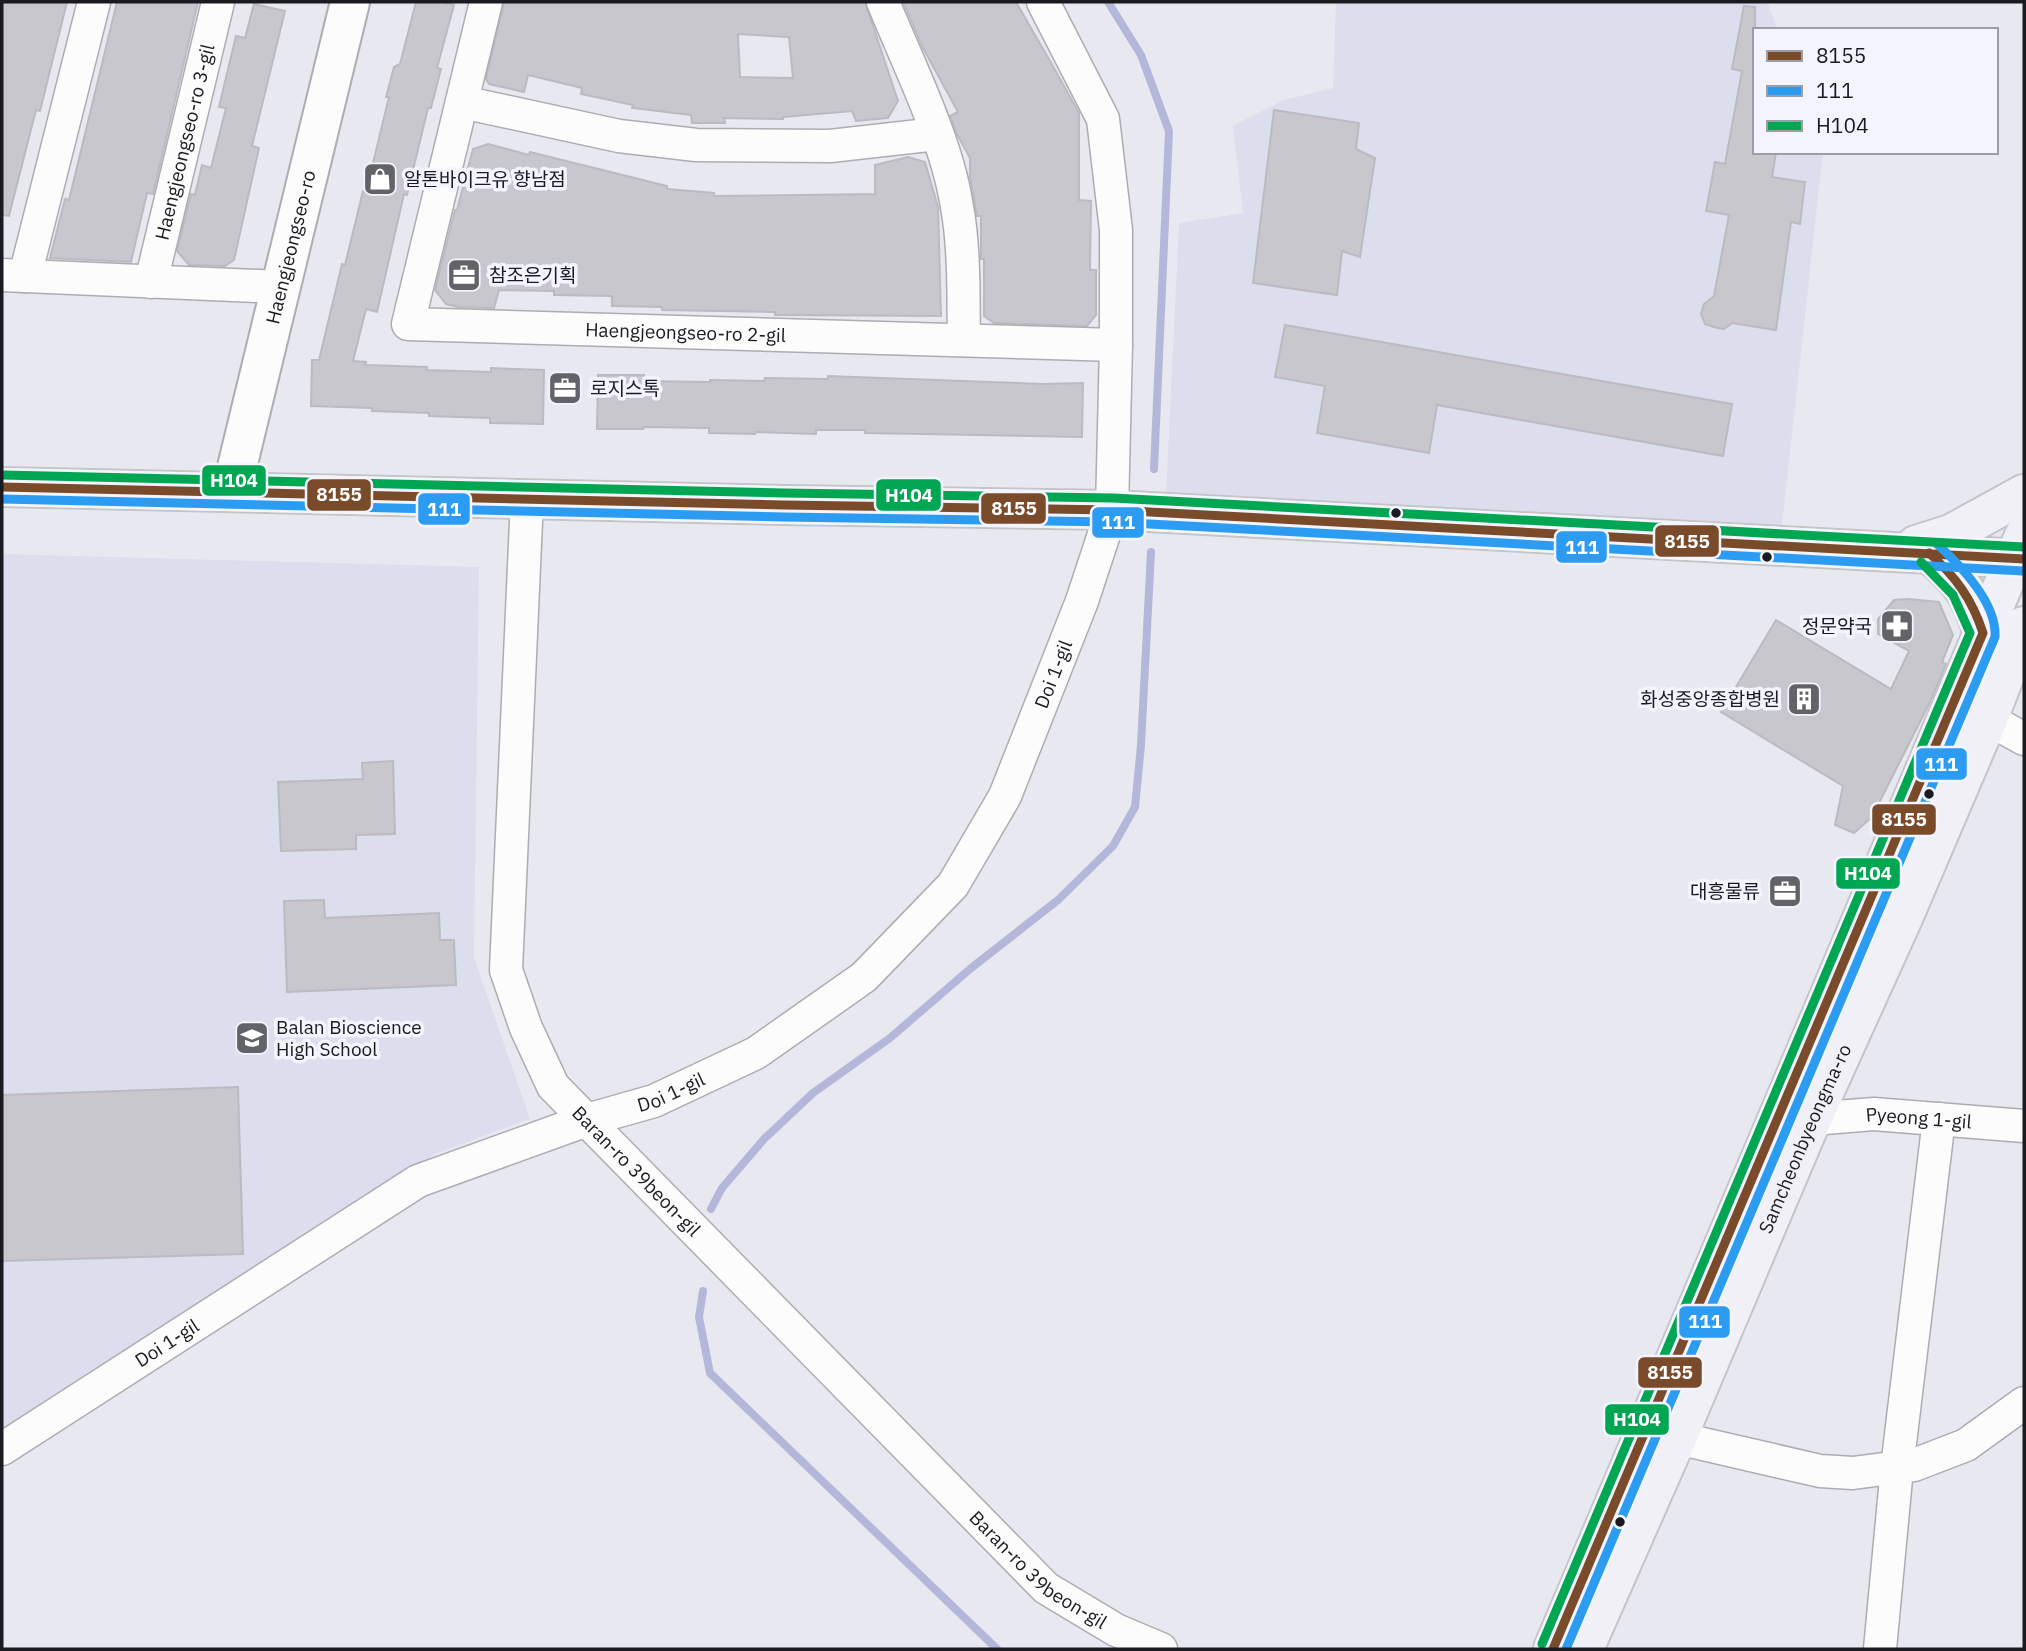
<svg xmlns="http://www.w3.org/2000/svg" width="2026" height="1651" font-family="'IBM Plex Sans','Noto Sans KR',sans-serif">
  <rect width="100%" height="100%" fill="#e8e9f0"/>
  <!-- built -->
  <g fill="#dcdeed">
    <polygon points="1336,2 1754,2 1768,4 1778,30 1755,30 1755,152 1823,152 1782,525 1166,494 1179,223 1243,213 1233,126 1284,100 1333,88"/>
    <polygon points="2,554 479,567 474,957 530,1119 435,1154 2,1436"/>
  </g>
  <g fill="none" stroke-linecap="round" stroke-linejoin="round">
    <!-- stream -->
    <g stroke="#b4b7da" stroke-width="8">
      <polyline points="1108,2 1141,55 1169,131 1154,469"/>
      <polyline points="711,1209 722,1188 764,1139 813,1093 890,1038 970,969 1058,900 1113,846 1135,807 1141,745 1151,552"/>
      <polyline points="703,1291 699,1317 710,1373 997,1649"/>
    </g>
  </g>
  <!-- building -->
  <g fill="#c7c7cd" stroke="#babac0" stroke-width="2" fill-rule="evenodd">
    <polygon points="2,2 67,2 40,111 36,110 9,216 2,215"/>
    <polygon points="117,2 198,2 153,194 147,193 131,262 50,258 65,199 69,200"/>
    <polygon points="416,2 440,2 454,5 437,68 441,69 431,108 428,108 407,195 404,194 377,312 366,309 353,361 366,362 365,365 427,367 427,370 491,372 491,368 544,370 543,424 490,423 490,418 429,416 429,413 372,411 372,408 311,406 312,360 319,360 342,264 345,265 363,191 366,192 389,97 386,97 394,67 400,64"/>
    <path d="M504,2H865L898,101L888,118L856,121L852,111L783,117V119L724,118L725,123H692L691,115L632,108L633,105L581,94L582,88L528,75L524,92L489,84L486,79ZM738,34L789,37L793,78L740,77Z"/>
    <polygon points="903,2 1016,2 1050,61 1079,113 1079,200 1091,201 1090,270 1096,270 1096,315 1087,326 994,323 984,316 984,259 981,259 981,216 977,216 970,177 970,158 957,134 950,116 958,112 923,48"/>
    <polygon points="254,4 285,11 252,146 259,148 234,260 225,266 189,265 177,251 191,194 195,195 202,165 211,168 226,108 219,107 236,36 245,38"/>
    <polygon points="1744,6 1755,7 1755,152 1776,152 1772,177 1805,182 1800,224 1791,222 1776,330 1732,323 1724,329 1717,328 1705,324 1701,314 1704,304 1714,296 1729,215 1706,211 1715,162 1725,164 1742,71 1732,69"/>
    <polygon points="1274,110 1359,123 1356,149 1375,158 1360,257 1342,251 1337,295 1253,283"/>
    <polygon points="488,144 529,155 530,152 667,186 667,189 714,193 714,196 875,194 875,165 908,157 925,162 938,207 941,316 775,315 775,312 662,310 662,307 612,306 612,296 554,295 554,291 499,290 494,308 458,307 446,304 435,290 455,210 457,210 473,149"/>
    <polygon points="1285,325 1732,404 1723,456 1437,405 1429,453 1317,433 1325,386 1275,377"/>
    <polygon points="598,375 644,375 643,381 710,382 710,380 764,381 765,378 828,379 828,376 1044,384 1083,383 1082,437 865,433 865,430 816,430 816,434 755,432 755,434 709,433 709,428 643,427 643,429 597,429"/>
    <polygon points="1908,599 1939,602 1953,635 1942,662 1946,664 1931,700 1872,817 1854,833 1835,825 1843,786 1721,712 1776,620 1891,689 1909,651 1878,634 1878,619 1894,600"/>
    <polygon points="393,761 395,834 356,835 356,849 281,851 278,782 363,779 362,763"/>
    <polygon points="324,900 325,918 439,913 440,940 454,940 456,985 287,992 284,901"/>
    <polygon points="238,1087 243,1254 2,1261 2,1095"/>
  </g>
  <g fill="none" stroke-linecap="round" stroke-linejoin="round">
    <!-- street casing -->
    <g stroke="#acacb2" stroke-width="35">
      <g id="street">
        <path id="s1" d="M486,2L408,324L1116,345"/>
        <path d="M883,2C908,63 945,137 956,201C965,247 963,293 964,340"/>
        <polyline points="462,102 619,136 696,145 830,146 937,134"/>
        <polyline points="2,275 281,287"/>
        <polyline points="25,276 94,2"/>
        <path id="s2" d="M151,282L218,2"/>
        <path id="s3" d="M527,499L506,970L526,1028L553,1086L1046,1588L1116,1630L1161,1649"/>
        <polyline points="1988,719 2024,739"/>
        <path id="s4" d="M1812,1119L1874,1114L2024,1126"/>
        <polyline points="1677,1438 1820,1471 1853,1473 1914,1465 1966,1445 2024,1403"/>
        <path id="s5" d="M2,1449L418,1181L587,1120L654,1101L756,1053L864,977L953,885L1005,796L1082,601L1112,510L1116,345V230L1103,119L1043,2"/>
        <polyline points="1880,1649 1897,1468 1939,1119"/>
      </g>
    </g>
    <!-- secondary casing -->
    <g stroke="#acacb2" stroke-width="42">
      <g id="secondary">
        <path id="s6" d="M231,492L350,2"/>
      </g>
    </g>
    <!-- primary casing -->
    <g stroke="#c5c5c8" stroke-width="42">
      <g id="primary">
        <polyline points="2,487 784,505 1112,510 2024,559"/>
        <polyline points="1916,545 1951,534 2024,494"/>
        <path d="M1929,553C1961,581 1970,592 1983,633"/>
        <polyline points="1553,1649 2024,536"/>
        <path id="s7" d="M1584,1649L1677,1438L1812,1119L1903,918L1988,719L2024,626"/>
      </g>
    </g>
    <!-- street -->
    <use href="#street" stroke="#fcfcfd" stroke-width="32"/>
    <!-- secondary -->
    <use href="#secondary" stroke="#fcfcfd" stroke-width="38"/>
    <!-- primary -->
    <use href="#primary" stroke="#f0f0f6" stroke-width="38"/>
    <!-- bus-1 casing -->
    <g stroke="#f3f4fd" stroke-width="14">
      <g id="bus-1">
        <polyline points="2,487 784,505 1112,510 2024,559"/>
        <path d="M1553,1649L1983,633C1972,599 1956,577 1929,553"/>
      </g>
    </g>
    <!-- bus-2 casing -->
    <g stroke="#f3f4fd" stroke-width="14">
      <g id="bus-2">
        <polyline points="2,499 784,517 1112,522 2023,571"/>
        <path d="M1566,1649L1995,637C1997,603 1960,565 1937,544"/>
      </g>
    </g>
    <!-- bus-3 casing -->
    <g stroke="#f3f4fd" stroke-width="14">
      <g id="bus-3">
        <polyline points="2,475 784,493 1113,498 2024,547"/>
        <polyline points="1542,1644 1970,633 1953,595 1921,562"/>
      </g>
    </g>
    <!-- bus-1 -->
    <use href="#bus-1" stroke="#7a4b2a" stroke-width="9"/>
    <!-- bus-2 -->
    <use href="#bus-2" stroke="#2c9cf2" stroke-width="9"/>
    <!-- bus-3 -->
    <use href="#bus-3" stroke="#00a651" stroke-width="9"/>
  </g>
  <!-- icons -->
  <defs>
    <g id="shop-square" transform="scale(1.75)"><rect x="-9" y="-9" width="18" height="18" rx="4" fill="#626369" stroke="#f3f4fd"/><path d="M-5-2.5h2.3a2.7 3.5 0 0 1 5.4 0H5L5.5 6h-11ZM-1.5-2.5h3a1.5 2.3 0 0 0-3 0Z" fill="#fff"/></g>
    <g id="office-square" transform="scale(1.75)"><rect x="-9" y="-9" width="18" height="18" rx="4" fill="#626369" stroke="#f3f4fd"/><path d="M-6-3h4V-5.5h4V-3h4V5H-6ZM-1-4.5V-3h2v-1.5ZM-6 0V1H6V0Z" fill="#fff"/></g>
    <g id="pharmacy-square" transform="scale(1.75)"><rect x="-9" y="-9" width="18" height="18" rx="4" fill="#626369" stroke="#f3f4fd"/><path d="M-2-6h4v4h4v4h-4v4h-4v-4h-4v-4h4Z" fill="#fff"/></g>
    <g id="building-square" transform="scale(1.75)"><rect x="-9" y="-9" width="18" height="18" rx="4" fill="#626369" stroke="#f3f4fd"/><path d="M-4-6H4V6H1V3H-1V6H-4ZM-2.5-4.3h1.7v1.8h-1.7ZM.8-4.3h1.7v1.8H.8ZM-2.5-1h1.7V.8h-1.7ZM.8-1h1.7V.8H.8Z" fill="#fff"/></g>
    <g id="school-square" transform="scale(1.75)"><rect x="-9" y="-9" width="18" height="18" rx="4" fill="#626369" stroke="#f3f4fd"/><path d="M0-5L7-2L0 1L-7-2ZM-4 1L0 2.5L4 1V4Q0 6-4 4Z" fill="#fff"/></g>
  </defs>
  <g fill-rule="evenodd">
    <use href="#shop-square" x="380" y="179"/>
    <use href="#office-square" x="464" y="275"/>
    <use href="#office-square" x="565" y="388"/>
    <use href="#pharmacy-square" x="1897" y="626"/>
    <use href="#building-square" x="1804" y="699"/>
    <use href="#office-square" x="1785" y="891"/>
    <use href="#school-square" x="252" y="1038"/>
  </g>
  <!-- markers -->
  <g fill="#1a1b20" stroke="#f3f4fd" stroke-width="2.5">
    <circle cx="1396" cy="513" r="6"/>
    <circle cx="1767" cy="557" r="6"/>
    <circle cx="1929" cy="794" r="6"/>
    <circle cx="1620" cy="1522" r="6"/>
  </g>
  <g text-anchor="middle" stroke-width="7" stroke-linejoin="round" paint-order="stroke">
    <!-- street labels -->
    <g font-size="19" fill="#1a1b20" stroke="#f3f4fd">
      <text dy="7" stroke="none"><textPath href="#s2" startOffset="144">Haengjeongseo-ro 3-gil</textPath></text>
      <text dy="7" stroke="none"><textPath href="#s6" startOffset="252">Haengjeongseo-ro</textPath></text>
      <text dy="7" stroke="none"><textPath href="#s1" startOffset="609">Haengjeongseo-ro 2-gil</textPath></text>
      <text dy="7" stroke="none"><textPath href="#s5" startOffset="1351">Doi 1-gil</textPath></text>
      <text dy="7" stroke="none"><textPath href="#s5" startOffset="763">Doi 1-gil</textPath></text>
      <text dy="7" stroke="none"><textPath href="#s4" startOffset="107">Pyeong 1-gil</textPath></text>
      <text dy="7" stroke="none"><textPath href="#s7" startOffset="556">Samcheonbyeongma-ro</textPath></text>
      <text dy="7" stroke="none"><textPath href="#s3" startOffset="716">Baran-ro 39beon-gil</textPath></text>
      <text dy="7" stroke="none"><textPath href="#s5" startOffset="196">Doi 1-gil</textPath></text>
      <text dy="7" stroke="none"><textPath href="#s3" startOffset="1283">Baran-ro 39beon-gil</textPath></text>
    </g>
    <!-- poi labels -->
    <g font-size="19" fill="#1a1b20" stroke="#f3f4fd" text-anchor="start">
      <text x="404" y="186">알톤바이크유 향남점</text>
      <text x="489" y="282">참조은기획</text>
      <text x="590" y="395">로지스톡</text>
      <text x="1872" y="633" text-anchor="end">정문약국</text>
      <text x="1780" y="706" text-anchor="end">화성중앙종합병원</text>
      <text x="1760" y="898" text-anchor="end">대흥물류</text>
      <text x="276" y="1034">Balan Bioscience<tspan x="276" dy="22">High School</tspan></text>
    </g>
  </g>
  <g stroke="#f3f4fd" stroke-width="2.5">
    <rect x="201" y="464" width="66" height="33" rx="7" fill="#00a651"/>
    <rect x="306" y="478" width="66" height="34" rx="7" fill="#7a4b2a"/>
    <rect x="875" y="478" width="67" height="34" rx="7" fill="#00a651"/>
    <rect x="980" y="492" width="67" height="33" rx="7" fill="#7a4b2a"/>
    <rect x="417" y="492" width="54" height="34" rx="7" fill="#2c9cf2"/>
    <rect x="1091" y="506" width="54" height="33" rx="7" fill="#2c9cf2"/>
    <rect x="1654" y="524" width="66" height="34" rx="7" fill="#7a4b2a"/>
    <rect x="1555" y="530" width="53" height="34" rx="7" fill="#2c9cf2"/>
    <rect x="1915" y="747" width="53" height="34" rx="7" fill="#2c9cf2"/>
    <rect x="1871" y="803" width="66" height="33" rx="7" fill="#7a4b2a"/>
    <rect x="1835" y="857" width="66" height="33" rx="7" fill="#00a651"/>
    <rect x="1678" y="1305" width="53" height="34" rx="7" fill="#2c9cf2"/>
    <rect x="1637" y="1356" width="66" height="33" rx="7" fill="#7a4b2a"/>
    <rect x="1604" y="1403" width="66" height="33" rx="7" fill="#00a651"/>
  </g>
  <g font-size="19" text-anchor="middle" font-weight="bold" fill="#fff">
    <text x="234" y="487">H104</text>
    <text x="339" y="501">8155</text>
    <text x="909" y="502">H104</text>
    <text x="1014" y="515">8155</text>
    <text x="444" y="516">111</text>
    <text x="1118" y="529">111</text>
    <text x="1687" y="548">8155</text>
    <text x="1582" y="554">111</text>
    <text x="1941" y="771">111</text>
    <text x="1904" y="826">8155</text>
    <text x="1868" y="880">H104</text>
    <text x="1705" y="1328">111</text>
    <text x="1670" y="1379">8155</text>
    <text x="1637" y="1426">H104</text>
  </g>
  <!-- border -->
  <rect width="2026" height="1651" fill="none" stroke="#1a1b20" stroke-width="7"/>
  <!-- legend -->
  <rect x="1753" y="28" width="245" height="126" fill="#f3f4fd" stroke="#9c9da5" stroke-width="2"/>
  <rect x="1767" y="51" width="35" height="10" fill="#7a4b2a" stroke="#9c9da5" stroke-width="2"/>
  <text x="1816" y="63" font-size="21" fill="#1a1b20">8155</text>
  <rect x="1767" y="86" width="35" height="10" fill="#2c9cf2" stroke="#9c9da5" stroke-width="2"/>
  <text x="1816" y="98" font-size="21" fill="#1a1b20">111</text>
  <rect x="1767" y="121" width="35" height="10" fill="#00a651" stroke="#9c9da5" stroke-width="2"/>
  <text x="1816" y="133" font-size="21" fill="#1a1b20">H104</text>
</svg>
